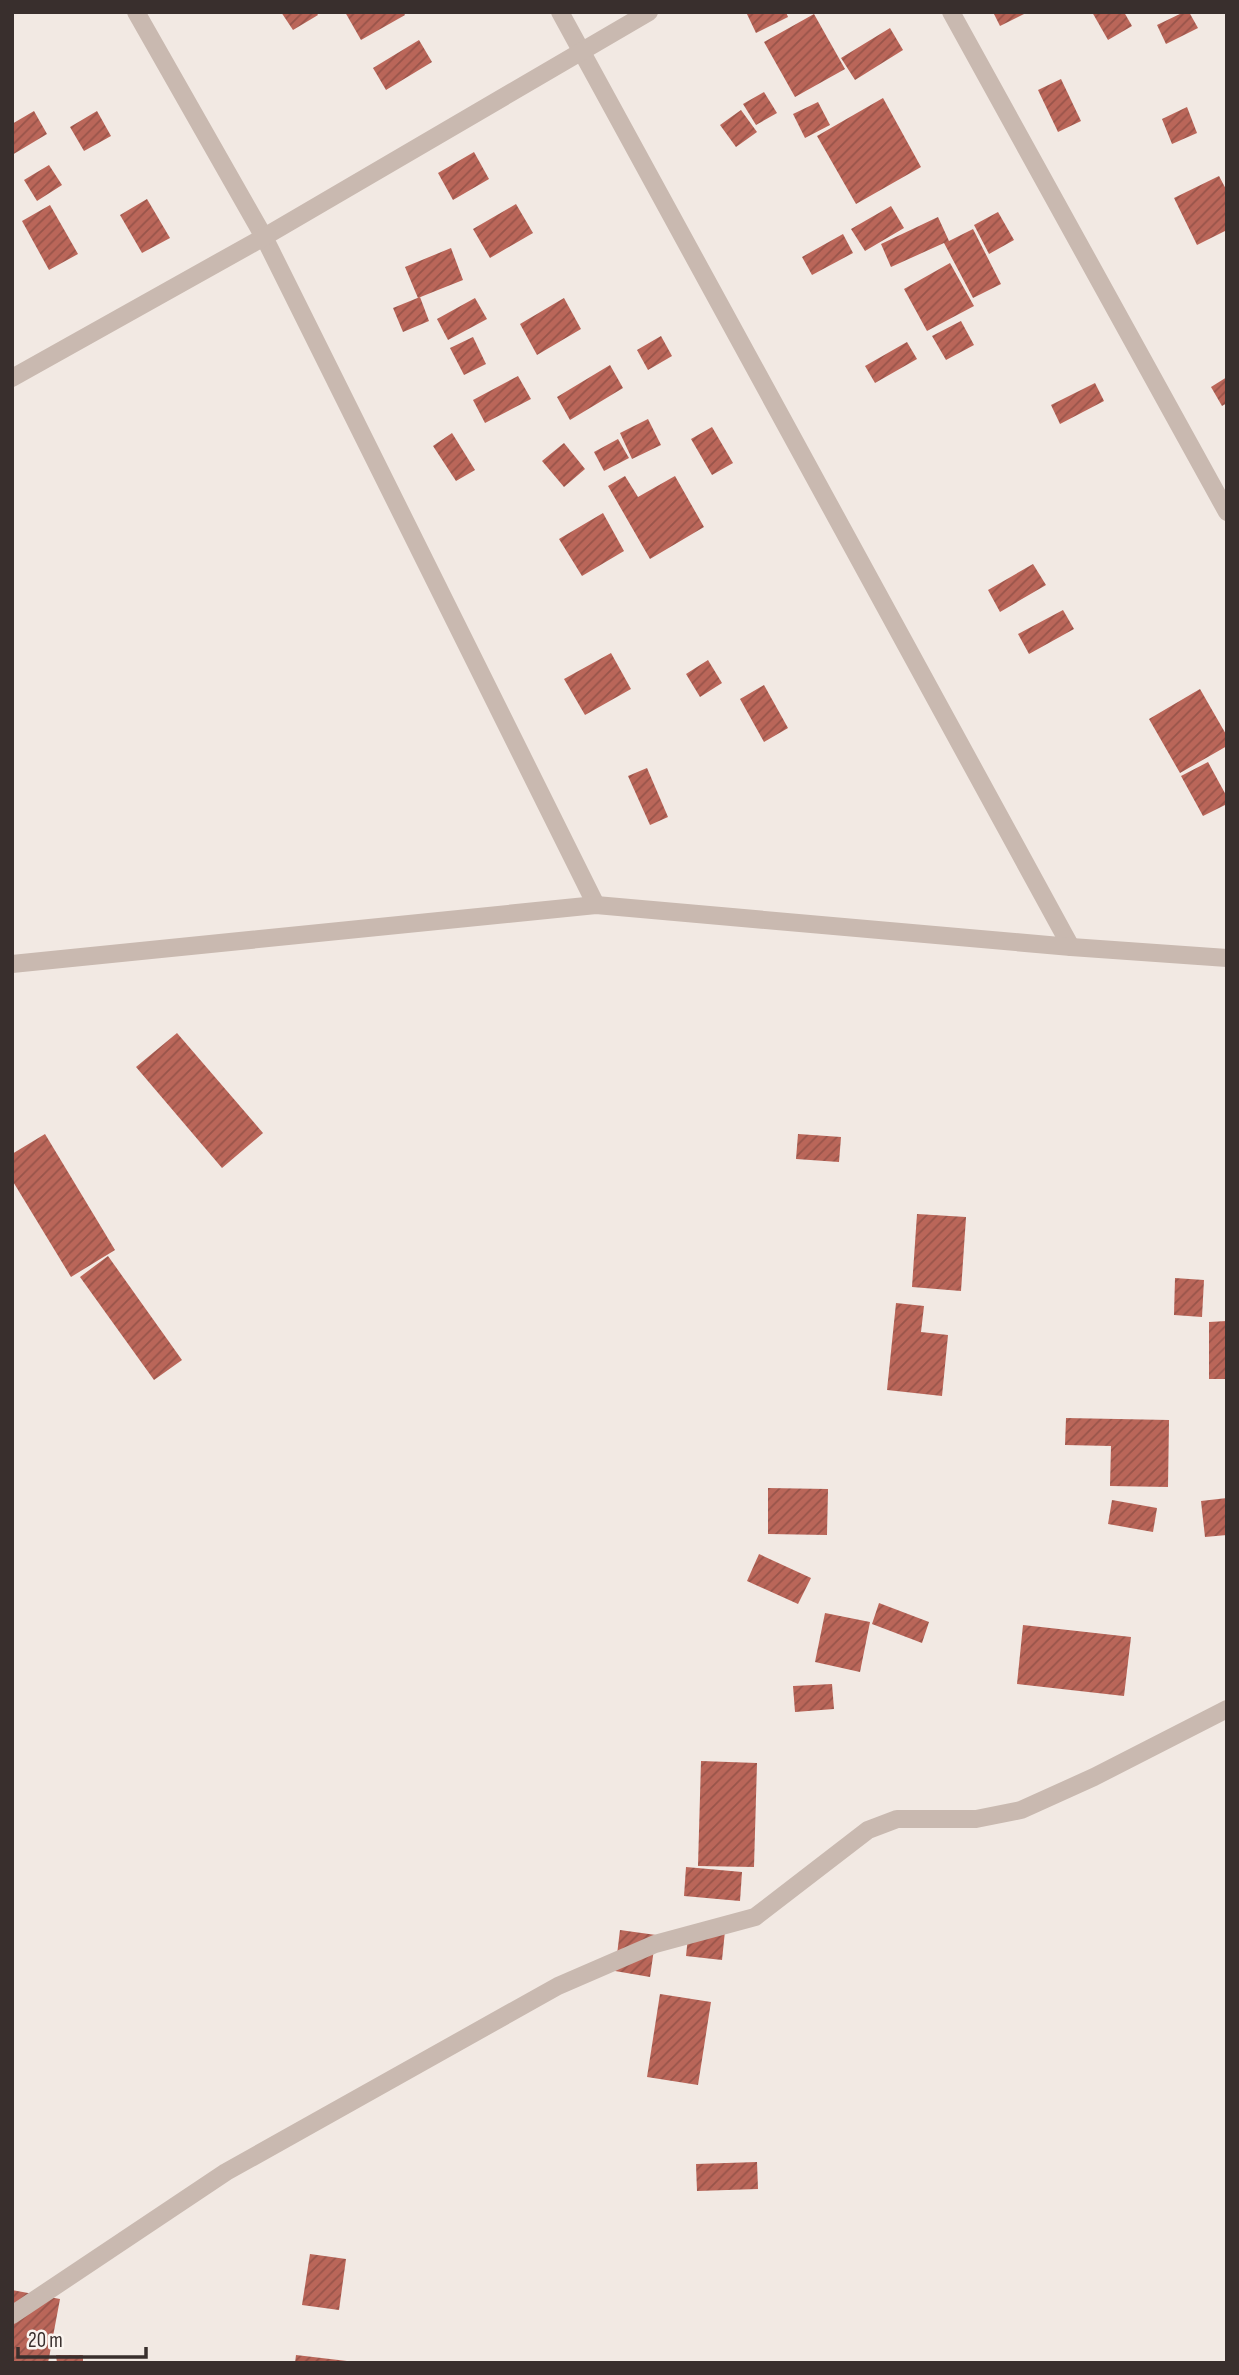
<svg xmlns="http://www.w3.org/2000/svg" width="1239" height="2375" font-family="'Sofia Sans Condensed',sans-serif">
  <defs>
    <pattern id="building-hatch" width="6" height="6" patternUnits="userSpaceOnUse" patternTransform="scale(1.75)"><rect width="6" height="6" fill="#ba6659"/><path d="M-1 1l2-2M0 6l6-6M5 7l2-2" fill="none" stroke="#98544a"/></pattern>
  </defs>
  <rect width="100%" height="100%" fill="#f2e9e3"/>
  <!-- building -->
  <g fill="url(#building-hatch)">
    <polygon points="281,12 316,12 318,15 293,30"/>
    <polygon points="345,12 403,12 405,15 361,40"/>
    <polygon points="746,12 786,12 788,17 756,33"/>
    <polygon points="993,12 1024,12 1024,14 1000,26"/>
    <polygon points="1092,12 1124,12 1132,26 1108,40"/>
    <polygon points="1184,12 1189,12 1198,28 1166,44 1157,25"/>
    <polygon points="814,14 845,69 795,97 764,42"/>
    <polygon points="890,28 903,50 855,80 841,58"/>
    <polygon points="419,40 432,62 386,90 373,68"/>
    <polygon points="1061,79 1081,121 1058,132 1038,90"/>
    <polygon points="764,92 777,113 756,125 743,104"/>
    <polygon points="883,98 921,167 856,204 817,136"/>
    <polygon points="818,102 830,125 805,138 793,114"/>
    <polygon points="1187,107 1197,133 1172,144 1162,119"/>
    <polygon points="741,110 757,132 736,147 720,125"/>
    <polygon points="34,111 47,134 12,155 12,124"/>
    <polygon points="97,111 111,136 84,151 70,127"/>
    <polygon points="474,152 489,179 453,200 438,173"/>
    <polygon points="49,165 62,185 37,201 24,180"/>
    <polygon points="1219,176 1227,191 1227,230 1197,245 1174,198"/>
    <polygon points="147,199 170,238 142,253 120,215"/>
    <polygon points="516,204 533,233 490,258 473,229"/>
    <polygon points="50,205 78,254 49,270 22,221"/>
    <polygon points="891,206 904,228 865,251 851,229"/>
    <polygon points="998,212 1014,240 989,254 974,225"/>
    <polygon points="938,217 949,241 973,229 1001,284 973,298 944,243 891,267 881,244"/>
    <polygon points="843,234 853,253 812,275 802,257"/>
    <polygon points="451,248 463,280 418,298 405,267"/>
    <polygon points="950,263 974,306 927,331 904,289"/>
    <polygon points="420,297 429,321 403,332 393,308"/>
    <polygon points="475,298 487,319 448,340 437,319"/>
    <polygon points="564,298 581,329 537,355 520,324"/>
    <polygon points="961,321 974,345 946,360 932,336"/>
    <polygon points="661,336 672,356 648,370 637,350"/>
    <polygon points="473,337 486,364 464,375 450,348"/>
    <polygon points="907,342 917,359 875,383 865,366"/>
    <polygon points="610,365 623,388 570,420 557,397"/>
    <polygon points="518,376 531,399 485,423 473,400"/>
    <polygon points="1227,377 1227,403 1222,406 1211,387"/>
    <polygon points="1095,383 1104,401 1060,424 1051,405"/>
    <polygon points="648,419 661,445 632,459 620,433"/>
    <polygon points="712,427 733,463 712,475 691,439"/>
    <polygon points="452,433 475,470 456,481 433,446"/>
    <polygon points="618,439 629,458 604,471 594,452"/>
    <polygon points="564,443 585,469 564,487 542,461"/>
    <polygon points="625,476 638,497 675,476 704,527 650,559 608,486"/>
    <polygon points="603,513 624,551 582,576 559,539"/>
    <polygon points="1033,564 1046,585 1000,612 988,590"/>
    <polygon points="1063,610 1074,629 1029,654 1018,634"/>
    <polygon points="611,653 631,689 585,715 564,679"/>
    <polygon points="708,660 722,683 700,697 686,674"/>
    <polygon points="764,685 788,728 764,742 740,699"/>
    <polygon points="1200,689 1227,736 1227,746 1180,773 1149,719"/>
    <polygon points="1208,762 1227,797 1227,804 1203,816 1181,776"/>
    <polygon points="647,768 668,817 650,825 628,776"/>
    <polygon points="177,1033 263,1133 222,1168 136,1067"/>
    <polygon points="45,1134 115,1250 71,1277 12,1180 12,1154"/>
    <polygon points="798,1134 841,1137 839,1162 796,1159"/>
    <polygon points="917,1214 966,1217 961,1291 912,1287"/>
    <polygon points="108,1256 182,1360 154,1380 80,1277"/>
    <polygon points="1175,1278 1204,1280 1202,1317 1174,1315"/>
    <polygon points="896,1303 924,1306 921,1332 948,1335 942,1396 887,1390"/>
    <polygon points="1227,1321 1227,1379 1209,1379 1209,1322"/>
    <polygon points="1066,1418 1169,1420 1168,1487 1110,1486 1111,1446 1065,1445"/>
    <polygon points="768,1488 828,1489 827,1535 768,1534"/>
    <polygon points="1227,1498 1227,1535 1205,1537 1201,1501"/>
    <polygon points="1112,1500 1157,1508 1153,1532 1108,1524"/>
    <polygon points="759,1554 811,1578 798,1604 747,1581"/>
    <polygon points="879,1603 929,1622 922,1643 872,1624"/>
    <polygon points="825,1613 870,1622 860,1672 815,1662"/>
    <polygon points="1023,1625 1131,1637 1124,1696 1017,1684"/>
    <polygon points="832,1684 834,1709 795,1712 793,1686"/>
    <polygon points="701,1761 757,1763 754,1867 698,1866"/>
    <polygon points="686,1867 742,1872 740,1901 684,1896"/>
    <polygon points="689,1927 725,1931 722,1960 686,1956"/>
    <polygon points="620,1930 656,1935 650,1977 615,1971"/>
    <polygon points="660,1994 711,2002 698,2085 647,2077"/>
    <polygon points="757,2162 758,2189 697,2191 696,2164"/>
    <polygon points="310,2254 346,2259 339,2310 302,2305"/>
    <polygon points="12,2290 60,2299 48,2363 12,2363"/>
    <polygon points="56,2355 83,2355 83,2363 57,2363"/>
    <polygon points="296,2355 347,2361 347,2363 295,2363"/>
  </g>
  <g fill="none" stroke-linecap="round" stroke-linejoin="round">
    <!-- minor -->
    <g stroke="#c9b9b0" stroke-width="18">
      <polyline points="136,12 264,237 596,905"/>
      <polyline points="560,12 1071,947"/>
      <polyline points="951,12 1227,512"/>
      <polyline points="12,378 264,237 649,12"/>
      <polyline points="12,964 596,905 1071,947 1227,958"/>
      <polyline points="12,2315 226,2172 558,1986 655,1944 755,1917 868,1830 897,1819 976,1819 1021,1810 1094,1777 1227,1709"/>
    </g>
  </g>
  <!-- border -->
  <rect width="1239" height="2375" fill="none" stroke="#392f2d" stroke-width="28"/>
  <!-- scale -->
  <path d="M18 2347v10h128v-10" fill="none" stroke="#392f2d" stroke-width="3.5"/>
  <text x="28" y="2347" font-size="21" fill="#392f2d" stroke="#faf4ef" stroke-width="5" paint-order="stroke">20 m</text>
</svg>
